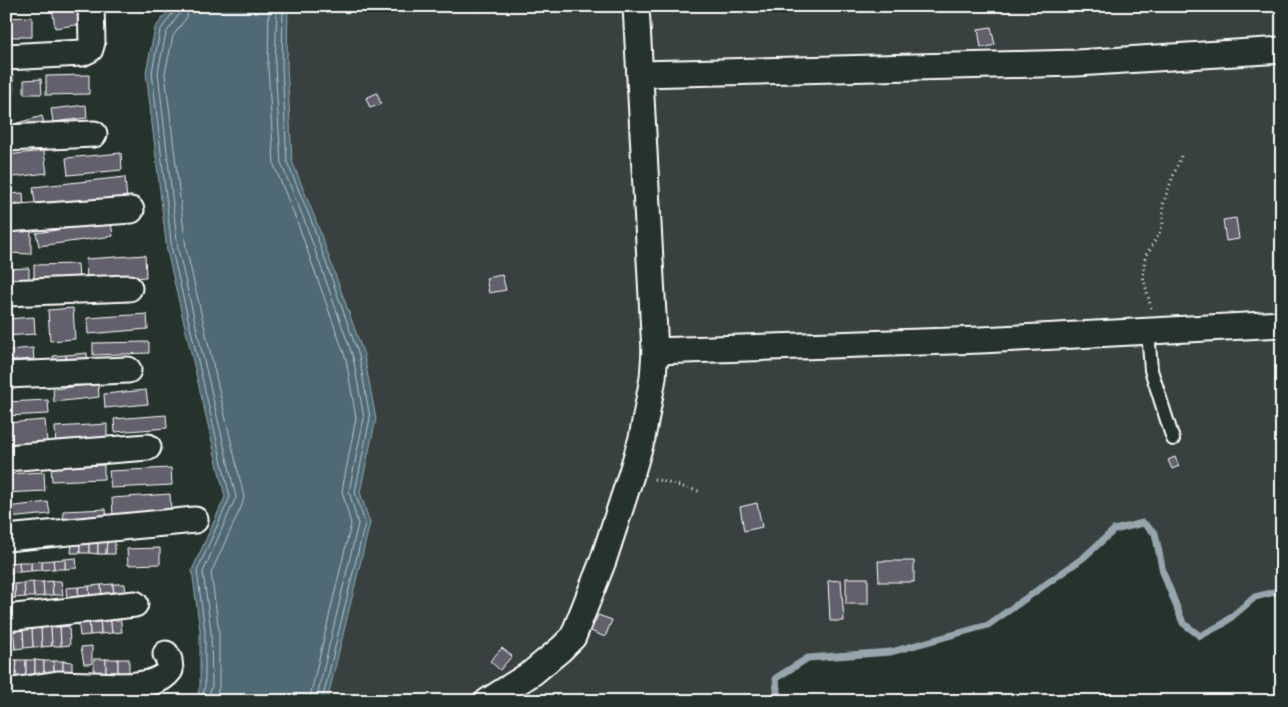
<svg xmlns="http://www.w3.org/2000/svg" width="1288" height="707" font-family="Itim,sans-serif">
  <rect width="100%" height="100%" fill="#26332d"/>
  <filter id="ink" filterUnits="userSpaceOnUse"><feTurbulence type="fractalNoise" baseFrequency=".02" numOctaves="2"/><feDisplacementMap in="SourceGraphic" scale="10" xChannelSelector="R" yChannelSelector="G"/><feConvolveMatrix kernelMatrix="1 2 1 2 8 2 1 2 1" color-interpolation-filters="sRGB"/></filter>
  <g filter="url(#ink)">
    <!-- built -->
    <polygon fill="#384140" points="288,6 1282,6 1282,590 1255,597 1223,624 1200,636 1183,623 1163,572 1155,533 1143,523 1114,530 1083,558 988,625 891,652 808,658 776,678 778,701 327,701 370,523 360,492 376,418 315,218 292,161 287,65"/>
    <!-- water -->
    <polygon fill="#506a75" stroke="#96a6ac" points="172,6 288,6 287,65 292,161 315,218 364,355 376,419 360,492 370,523 327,701 196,701 200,686 200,631 192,570 225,497 167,251 146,72 155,28"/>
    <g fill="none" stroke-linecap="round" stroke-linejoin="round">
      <!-- shore -->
      <g stroke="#b9c3c8" stroke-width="1">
        <polyline points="175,6 174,11 160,31 152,72 172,250 230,497 197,571 205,631 205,686 201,701"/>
        <polyline points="182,6 180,13 166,33 158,72 178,249 236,497 203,572 211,631 212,686 207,701"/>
        <polyline points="189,6 187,17 173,36 165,73 186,248 244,497 242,505 211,573 219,631 219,687 215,701"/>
        <polyline points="269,6 268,66 274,165 298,224 346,359 356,418 342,491 351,524 309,701"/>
        <polyline points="277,6 275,66 281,163 305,222 353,357 364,418 349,491 358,524 316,701"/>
        <polyline points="283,6 282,66 287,162 311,220 359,356 370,418 355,492 365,523 322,701"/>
      </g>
      <!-- stream -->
      <polyline stroke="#96a6ac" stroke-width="7" points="778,701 776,678 808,658 891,652 988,625 1083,558 1114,530 1143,523 1155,533 1163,572 1183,623 1200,636 1223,624 1255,597 1282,590"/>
    </g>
    <!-- building -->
    <g fill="#63616d" stroke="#fff">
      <polygon points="52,6 80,6 83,24 55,28"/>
      <polygon points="473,6 533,6 533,7 473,11"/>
      <polygon points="32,17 32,37 6,37 6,18"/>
      <polygon points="991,27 995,45 981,48 978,29"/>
      <polygon points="6,75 13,75 14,93 6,93"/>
      <polygon points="89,75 89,94 46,95 46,76"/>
      <polygon points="41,79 42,94 24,94 24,80"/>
      <polygon points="377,93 381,104 370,108 366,98"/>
      <polygon points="9,100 13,121 6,122 6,101"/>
      <polygon points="86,105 87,118 53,122 51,109"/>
      <polygon points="42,116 45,126 17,134 14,124"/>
      <polygon points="44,151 47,173 6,178 6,155"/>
      <polygon points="121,153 122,170 68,175 66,158"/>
      <polygon points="125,177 127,201 36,211 33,187"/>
      <polygon points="23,193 24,209 6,210 6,194"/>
      <polygon points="1236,218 1239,239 1226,241 1223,220"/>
      <polygon points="111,222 113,236 39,246 36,233"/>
      <polygon points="6,230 31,230 31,254 6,253"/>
      <polygon points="145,255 146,277 87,281 86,259"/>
      <polygon points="78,264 79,281 34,282 34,265"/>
      <polygon points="29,268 29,281 6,282 6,269"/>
      <polygon points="502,275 506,290 489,293 486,278"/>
      <polygon points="73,308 75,339 50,341 48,310"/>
      <polygon points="147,314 148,329 88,334 87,318"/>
      <polygon points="34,317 35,334 6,336 6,319"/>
      <polygon points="149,342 149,353 93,355 93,343"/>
      <polygon points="33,348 34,359 6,361 6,350"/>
      <polygon points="87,353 88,369 67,370 66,355"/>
      <polygon points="66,355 67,370 54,371 53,356"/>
      <polygon points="98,384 99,397 54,402 53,389"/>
      <polygon points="146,390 148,404 105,408 104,394"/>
      <polygon points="48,400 49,414 6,416 6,402"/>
      <polygon points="166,415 167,428 115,432 114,419"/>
      <polygon points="45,420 47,442 6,445 6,423"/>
      <polygon points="107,424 107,447 56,449 55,427"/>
      <polygon points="1175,457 1179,466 1172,469 1168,460"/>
      <polygon points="104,465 104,479 52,481 51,467"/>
      <polygon points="171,468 172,485 111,488 109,471"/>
      <polygon points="44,472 45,491 6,493 6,474"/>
      <polygon points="170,494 171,511 113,515 112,498"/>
      <polygon points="48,502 50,514 8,518 7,507"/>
      <polygon points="757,503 762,527 744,531 740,507"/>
      <polygon points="106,509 107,524 64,526 63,511"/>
      <polygon points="72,540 80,540 80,553 71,553"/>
      <rect x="80" y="540" width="9" height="13"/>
      <polygon points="89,540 98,540 98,554 89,553"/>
      <polygon points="98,540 107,540 106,554 98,554"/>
      <polygon points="107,540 115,540 115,554 106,554"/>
      <polygon points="160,548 160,564 128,565 127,549"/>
      <polygon points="76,558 77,568 65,569 65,559"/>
      <polygon points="65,559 65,569 54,569 53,560"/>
      <polygon points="53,560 54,569 42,570 42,561"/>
      <polygon points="42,561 42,570 31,571 31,562"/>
      <polygon points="878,561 914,561 914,582 879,582"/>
      <polygon points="19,562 20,572 8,573 8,563"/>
      <polygon points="19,562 31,562 31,571 20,572"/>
      <rect x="846" y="578" width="22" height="26"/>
      <polygon points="841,580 844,621 830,621 828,581"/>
      <polygon points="52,581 53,595 44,596 43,582"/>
      <polygon points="52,581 61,581 63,595 53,595"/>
      <polygon points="33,582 43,582 44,596 34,597"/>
      <polygon points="33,582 34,597 25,597 24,583"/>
      <polygon points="24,583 25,597 15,598 15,584"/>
      <polygon points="6,584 15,584 15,598 6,599"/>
      <polygon points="113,584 114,598 102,599 101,585"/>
      <polygon points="113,584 125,584 126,598 114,598"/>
      <polygon points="101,585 102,599 90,600 89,586"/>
      <polygon points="89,586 90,600 79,601 78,587"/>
      <polygon points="78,587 79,601 67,601 66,588"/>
      <polygon points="120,614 122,632 112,633 110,615"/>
      <polygon points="110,615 112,633 101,634 100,616"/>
      <polygon points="598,615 612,620 605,637 591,631"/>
      <polygon points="100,616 101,634 90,635 89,617"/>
      <polygon points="89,617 90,635 80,636 78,618"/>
      <polygon points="69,626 70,645 61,646 60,627"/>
      <polygon points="51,627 52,646 42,647 41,628"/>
      <polygon points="51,627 60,627 61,646 52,646"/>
      <polygon points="41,628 42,647 33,647 32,629"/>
      <polygon points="23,629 24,648 15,649 13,630"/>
      <polygon points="23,629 32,629 33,647 24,648"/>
      <polygon points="6,630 13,630 15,649 6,649"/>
      <polygon points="92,646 92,664 84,664 81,647"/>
      <polygon points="502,648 512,656 500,670 490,661"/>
      <rect x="94" y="659" width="12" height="22"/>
      <rect x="106" y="659" width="12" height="22"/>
      <rect x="118" y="659" width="11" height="22"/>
      <polygon points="7,660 17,660 16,677 7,677"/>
      <polygon points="17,660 26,660 26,678 16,677"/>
      <rect x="26" y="660" width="9" height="18"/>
      <polygon points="35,660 44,661 44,678 35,678"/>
      <rect x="44" y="661" width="10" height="17"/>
      <rect x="54" y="661" width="9" height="17"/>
      <polygon points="63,661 72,662 72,679 63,678"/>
      <polygon points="101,691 102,701 85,701 84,693"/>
      <polygon points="76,693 77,701 51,701 50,695"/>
    </g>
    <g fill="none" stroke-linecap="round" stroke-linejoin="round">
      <!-- lane casing -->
      <g stroke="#fff" stroke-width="16">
        <polyline id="lane" points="1148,331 1151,370 1173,439"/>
      </g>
      <!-- street casing -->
      <g stroke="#fff" stroke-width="29">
        <g id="street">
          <polyline points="6,57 82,53 90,49 92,42 91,6"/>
          <polyline points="640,74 1077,63 1282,50"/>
          <polyline points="6,138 94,134"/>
          <polyline points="6,219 131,210"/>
          <polyline points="6,293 129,288"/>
          <polyline points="655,351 981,340 1282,324"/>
          <polyline points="6,375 128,370"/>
          <polyline points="6,458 148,447"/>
          <polyline points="6,538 195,520"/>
          <polyline points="6,618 135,604"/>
          <path d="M124,686C140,685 160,684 170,670L169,660L166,654"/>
          <polyline points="6,692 58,684 124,686 126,701"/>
          <polyline points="488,701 532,673 561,649 573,637 603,561 632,472 642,438 653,378 655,351 636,6"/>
        </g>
      </g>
      <!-- path -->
      <g stroke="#fff" stroke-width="3" stroke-dasharray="1 4" stroke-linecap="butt">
        <polyline points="1151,308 1143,276 1145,257 1159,234 1163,224 1163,205 1167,192 1181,156"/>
        <polyline points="654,479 702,492"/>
      </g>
      <!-- lane -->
      <use href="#lane" stroke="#26332d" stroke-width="12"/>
      <!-- street -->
      <use href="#street" stroke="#26332d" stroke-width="25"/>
    </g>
  </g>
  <!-- margin -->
  <rect width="1288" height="707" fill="none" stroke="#26332d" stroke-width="25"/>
  <rect x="12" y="12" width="1263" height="682" fill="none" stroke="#fff" stroke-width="2" filter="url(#ink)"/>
</svg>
